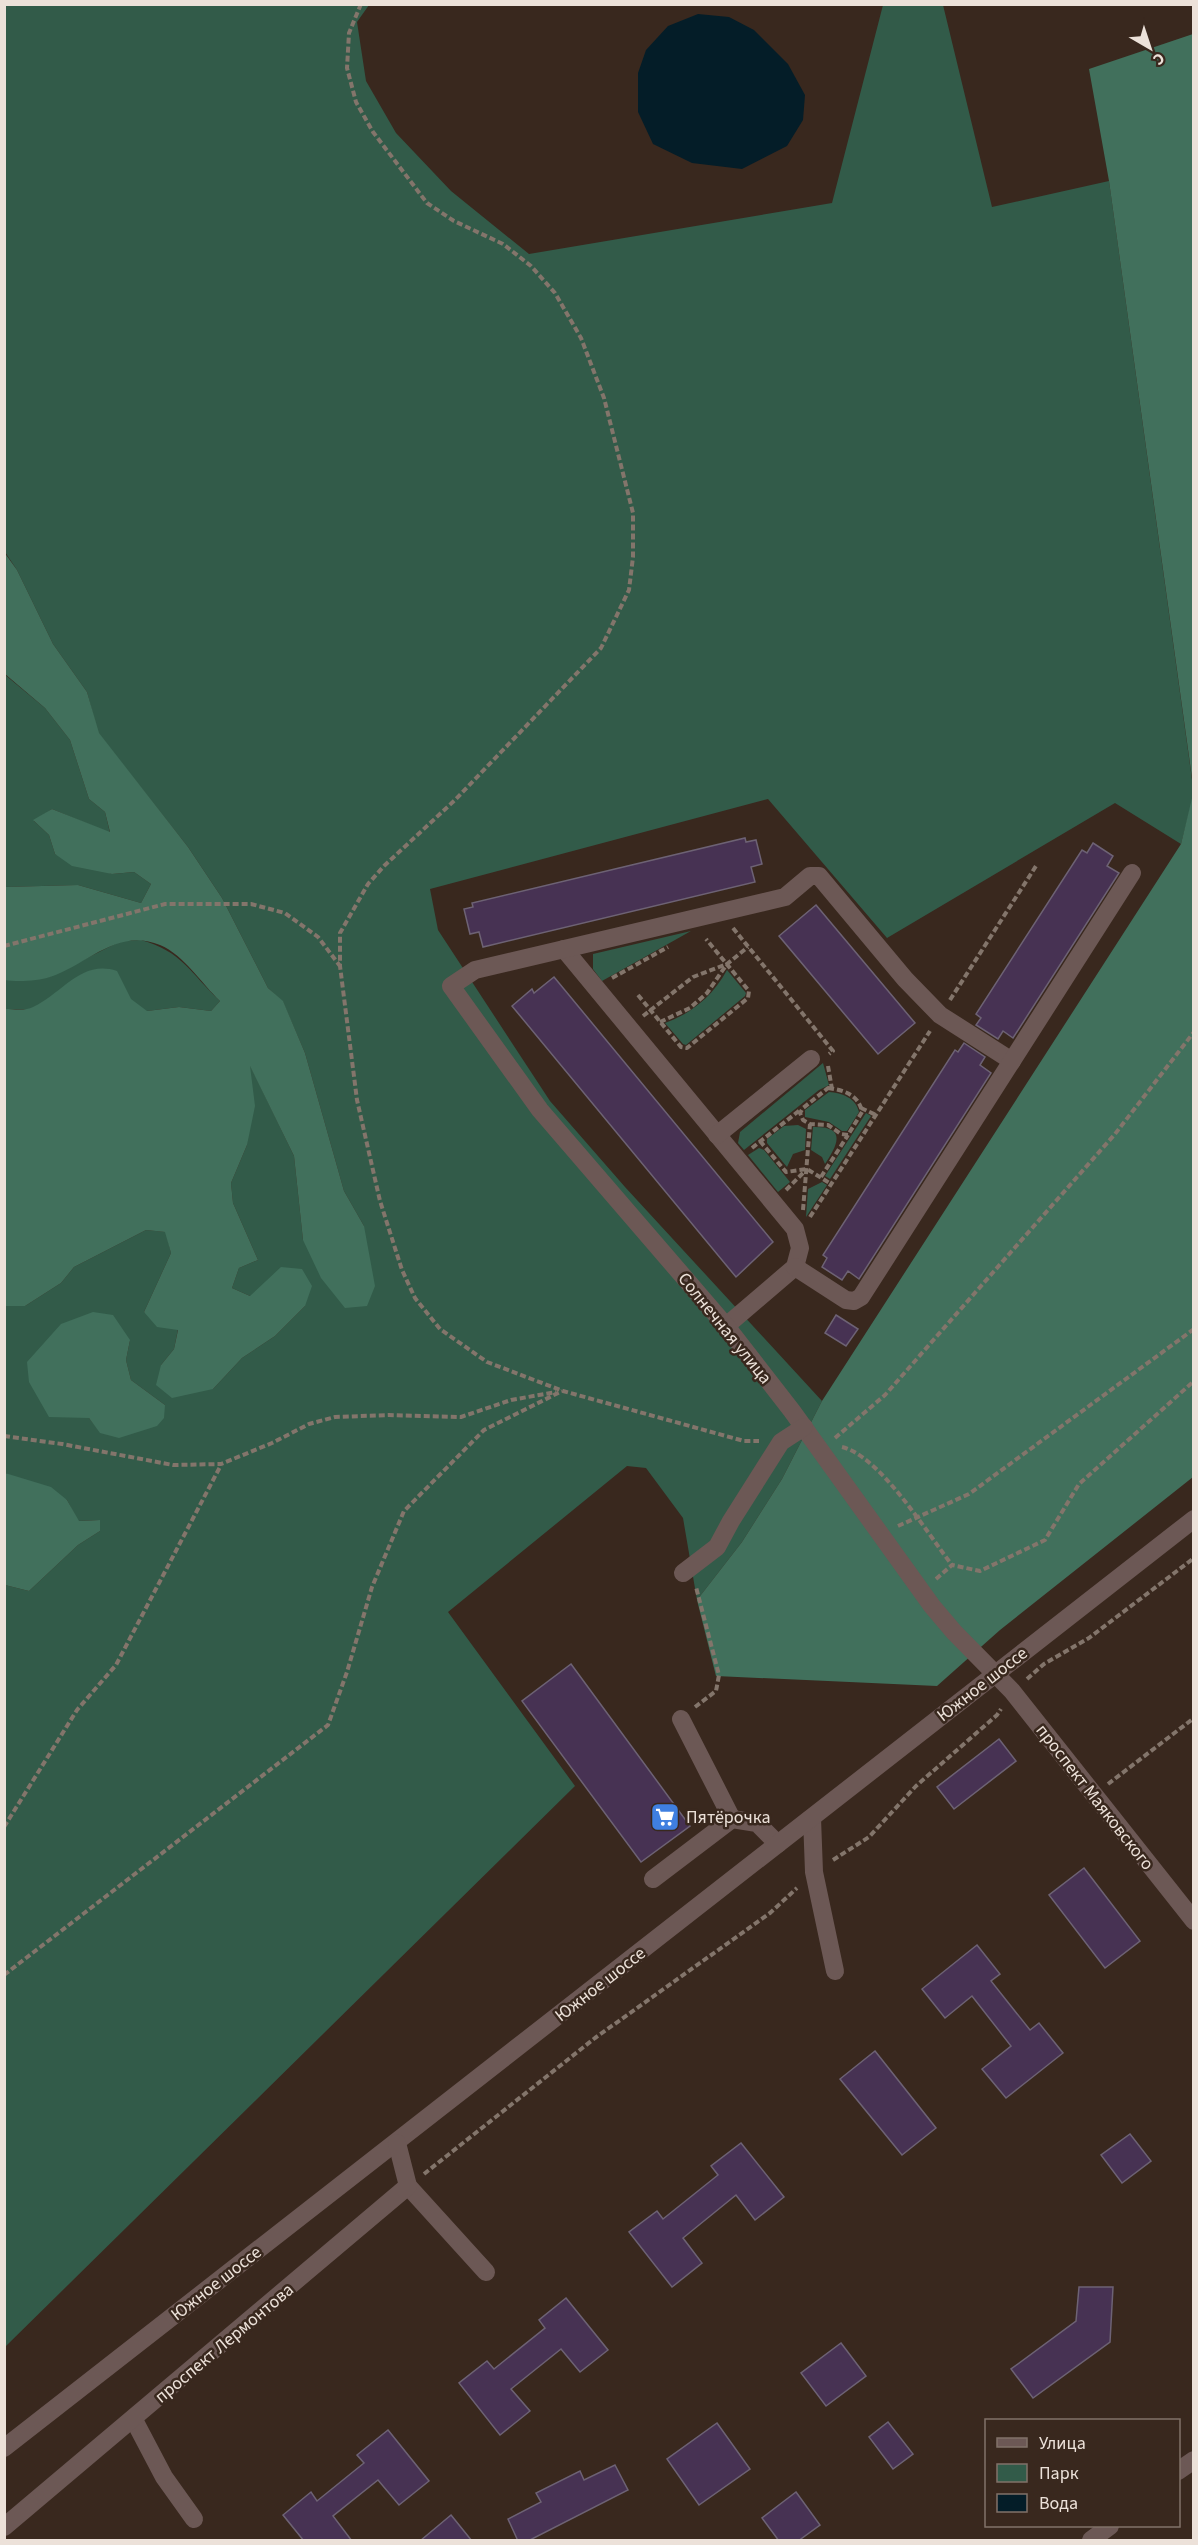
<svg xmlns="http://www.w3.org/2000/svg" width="1198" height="2545" font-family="'Source Sans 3',sans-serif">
  <rect width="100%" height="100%" fill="#39281e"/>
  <!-- green -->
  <g fill="#325b49" fill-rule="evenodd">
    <path d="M5,5H369L357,22L366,81L396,133L451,191L529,254L832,203L883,5H943L992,207L1109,181L1194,794L1181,844L1115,803L887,938L768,799L430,889L438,930L550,1101L625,1187L822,1401L782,1479L742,1542L697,1600L683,1518L646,1468L627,1466L448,1612L575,1786L5,2347V1585L29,1591L78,1545L100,1531V1520L78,1521L67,1500L5,1473V1306H25L61,1283L74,1267L146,1230L166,1232L171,1253L144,1312L178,1329L174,1349L161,1365L213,1389L242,1358L275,1336L305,1306L250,1296L232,1288L239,1268L258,1260L233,1203L231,1183L247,1145L249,1063L294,1156L303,1240L364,1226L344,1191L305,1053L283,1002L268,988L222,898L188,847L98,733L87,692L53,644L17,570L5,552ZM130,1340L126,1360L131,1380L165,1405L101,1433L89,1418Z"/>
    <polygon points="4,674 45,708 70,740 89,799 105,812 110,833 52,809 34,821 49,835 55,854 112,874 134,872 151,884 141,903 78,885 5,887"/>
    <polygon points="691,931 602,981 593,969 593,954"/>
    <path d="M141,940C182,951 191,974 220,1001L211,1011L179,1007L147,1011L5,1009L4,980L49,977L121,941Z"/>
    <path d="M727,970L746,993L745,996L686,1045L683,1044L665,1023C692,1013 713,996 727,970Z"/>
    <polygon points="823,1063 829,1085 819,1090 744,1150 738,1143 740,1132"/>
    <path d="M829,1092C842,1093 856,1098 859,1112L847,1131H842L829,1122L805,1117V1110Z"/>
    <polygon points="866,1113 871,1116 830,1179 825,1176"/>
    <polygon points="798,1125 806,1129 805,1150 793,1154 787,1167 767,1143 767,1139 784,1126"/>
    <path d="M813,1127C848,1126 837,1146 825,1164L822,1157L811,1150Z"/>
    <polygon points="759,1148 764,1150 790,1182 778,1192 748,1155"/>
    <polygon points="822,1182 827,1185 806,1217 808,1189"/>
  </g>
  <!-- forest -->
  <g fill="#41705c">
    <polygon points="1193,34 1194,34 1193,785 1109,181 1089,69"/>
    <path d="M4,552L17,570L53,644L87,692L99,733L188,847L222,898L268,988L283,1001L305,1053L344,1191L364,1226L375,1286L367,1306L345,1308L321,1278L303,1240L294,1156L250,1066L255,1106L247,1145L231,1183L233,1203L258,1260L239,1268L232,1288L250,1296L281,1267L302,1269L312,1286L305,1306L275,1336L242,1358L213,1389L172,1398L156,1385L161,1365L174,1349L178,1330L157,1327L144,1312L171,1253L165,1232L146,1230L74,1267L61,1283L25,1306H5V1009C13,1009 26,1011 33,1007C62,994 81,959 117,971L131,999L147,1011L179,1007L211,1011L220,1001C202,984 184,955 160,945C118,927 88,964 50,977C38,981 17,982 5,980V887L78,885L141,903L151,884L134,872L112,874L72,866L55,854L49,835L33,820L52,809L110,832L105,812L89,799L70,740L45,708L5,674Z"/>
    <polygon points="1193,794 1193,1477 1000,1630 937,1686 716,1676 697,1600 742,1542 782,1479 822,1401 1181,844"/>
    <polygon points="93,1312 113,1315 130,1340 126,1360 131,1380 165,1405 164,1418 157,1426 119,1438 100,1433 89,1418 49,1417 29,1382 27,1362 61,1324"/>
    <polygon points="5,1473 51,1487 67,1500 79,1521 100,1520 100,1531 78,1545 29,1591 5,1585"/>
  </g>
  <!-- water -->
  <polygon fill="#041d28" points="698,14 729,17 754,30 788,64 805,95 803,120 787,146 742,169 692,163 653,144 638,112 638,73 646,50 668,26"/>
  <!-- building -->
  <g fill="#473253" stroke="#6d6274" stroke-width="1.5">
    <polygon points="745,838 746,842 756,840 762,864 751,867 755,882 483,947 479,932 470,934 464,909 473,907 472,903"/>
    <polygon points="1093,843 1113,856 1107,866 1119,873 1013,1038 1003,1031 998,1039 976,1025 981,1018 976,1014 1082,850 1087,853"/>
    <polygon points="816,905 915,1023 878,1054 779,936"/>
    <polygon points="554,977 773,1242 736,1277 512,1006 532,989 534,993"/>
    <polygon points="964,1043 985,1057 980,1065 991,1073 859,1279 848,1271 842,1280 822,1267 827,1258 823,1255 955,1050 958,1052"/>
    <polygon points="836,1315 858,1329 846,1346 825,1333"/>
    <polygon points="571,1664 690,1826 641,1862 522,1701"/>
    <polygon points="999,1739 1016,1761 954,1809 937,1787"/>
    <polygon points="1084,1868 1140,1941 1105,1968 1049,1895"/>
    <polygon points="977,1945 1000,1974 991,1981 1030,2030 1039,2023 1063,2053 1006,2098 982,2069 1011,2046 972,1996 945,2018 922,1989"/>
    <polygon points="875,2051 936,2128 902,2155 840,2079"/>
    <polygon points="1130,2134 1151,2161 1122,2183 1101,2155"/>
    <polygon points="741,2143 784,2197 755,2220 736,2195 683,2238 702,2263 672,2287 629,2232 657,2211 663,2219 718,2175 711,2166"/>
    <polygon points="1079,2287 1113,2287 1110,2342 1033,2398 1011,2369 1076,2321"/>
    <polygon points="566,2298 608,2350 580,2372 561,2349 511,2389 530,2411 500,2435 459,2383 487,2361 494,2369 545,2328 539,2320"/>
    <polygon points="841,2343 866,2376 826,2406 801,2373"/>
    <polygon points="888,2422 913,2454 893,2469 869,2437"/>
    <polygon points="717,2423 750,2469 699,2505 667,2459"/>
    <polygon points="388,2430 429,2481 399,2505 378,2480 333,2516 352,2541 304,2541 283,2515 311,2492 317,2501 364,2463 357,2455"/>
    <polygon points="615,2465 628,2490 528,2541 518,2541 508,2519 541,2502 536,2493 580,2471 584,2480"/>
    <polygon points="796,2492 820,2525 798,2541 779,2541 762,2518"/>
    <polygon points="451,2515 472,2541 420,2541"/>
  </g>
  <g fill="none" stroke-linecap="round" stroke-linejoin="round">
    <!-- path -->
    <g stroke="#83756b" stroke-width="4" stroke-dasharray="6 3" stroke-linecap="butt">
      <polyline points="361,4 349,33 347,68 356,102 373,132 427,203 454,221 503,244 531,266 555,293 581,338 604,398 633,513 633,557 629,590 601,648 455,800 384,866 368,884 340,933 340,966 357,1100 380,1201 402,1270 415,1298 440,1329 487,1362 563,1391 744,1441 759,1441"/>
      <polyline points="733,928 833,1051 829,1054"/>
      <polyline points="4,946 165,904 251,904 285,913 318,937 340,966"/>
      <polyline points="612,978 668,947"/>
      <polyline points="638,995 681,1047 687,1048 748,998 749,991 706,939"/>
      <polyline points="950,1000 1036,866"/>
      <polyline points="643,1016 693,977 727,964"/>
      <polyline points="660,1022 690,1008 707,993 727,964 748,947"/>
      <polyline points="828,1066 832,1089"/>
      <path d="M828,1088C844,1090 859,1095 862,1112L848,1135L841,1134L828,1125L810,1124L803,1120L800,1113L803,1108Z"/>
      <polyline points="861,1108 876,1115"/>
      <polyline points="760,1141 786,1172 807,1169 831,1184"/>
      <polyline points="752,1148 800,1110"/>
      <polyline points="821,1177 848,1135"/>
      <polyline points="786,1190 806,1170"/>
      <polyline points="803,1210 810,1124"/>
      <polyline points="810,1217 930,1031"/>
      <polyline points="4,1436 62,1444 173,1465 221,1464 272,1443 309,1424 335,1417 389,1415 461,1417 511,1400 556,1392"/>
      <polyline points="835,1438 885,1395 1115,1134 1194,1032"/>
      <path d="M842,1447C880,1456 927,1533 952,1565"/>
      <polyline points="898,1526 969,1494 1194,1329"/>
      <polyline points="936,1579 952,1565 980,1571 1045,1540 1079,1484 1194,1381"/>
      <polyline points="1027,1679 1044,1664 1089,1638 1194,1558"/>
      <polyline points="695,1707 716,1691 719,1675 696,1587"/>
      <polyline points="1108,1784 1194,1718"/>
      <polyline points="4,1827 77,1710 116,1665 221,1465"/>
      <polyline points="833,1860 869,1837 916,1786 997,1715 1001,1709"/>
      <polyline points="4,1975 328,1725 347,1672 372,1587 404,1511 484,1430 562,1391"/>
      <polyline points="424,2174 595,2038 770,1913 797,1888"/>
    </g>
    <!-- minor -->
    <g stroke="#6c5855" stroke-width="18">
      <polyline points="564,949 795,1229 800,1248 795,1267 726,1326"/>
      <polyline points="1012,1061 940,1015 905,979 819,876 810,876 785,897 475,970 451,986 540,1110 726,1326 792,1411 932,1606 954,1632 1012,1691 1194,1921"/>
      <polyline points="717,1135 811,1059"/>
      <polyline points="795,1267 846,1300 854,1301 861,1297 1132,873"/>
      <polyline points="683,1573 717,1547 731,1521 781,1442 804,1427"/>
      <polyline points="681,1719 732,1819"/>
      <polyline points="812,1818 814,1872 835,1971"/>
      <polyline points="653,1879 732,1819 757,1823 778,1844"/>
      <polyline points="408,2186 486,2272"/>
      <polyline points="134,2420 164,2477 194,2519"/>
      <polyline points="4,2448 1194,1519"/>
      <polyline points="1178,2471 1194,2460"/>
      <polyline points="4,2527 408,2186 397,2143"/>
      <polyline points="1091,2540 1110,2526"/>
    </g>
  </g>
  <!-- icons -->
  <defs>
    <g id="supermarket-square" transform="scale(1.5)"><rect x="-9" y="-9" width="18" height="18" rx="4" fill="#3f7fe0" stroke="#39281e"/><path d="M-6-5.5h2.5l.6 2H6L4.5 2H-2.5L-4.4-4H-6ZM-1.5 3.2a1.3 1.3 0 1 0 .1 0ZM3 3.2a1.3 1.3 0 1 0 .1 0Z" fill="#fff"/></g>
  </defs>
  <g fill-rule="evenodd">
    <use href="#supermarket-square" x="665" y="1817"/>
  </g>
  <g text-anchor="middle" stroke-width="5" stroke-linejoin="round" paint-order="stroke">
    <!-- street labels -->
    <g font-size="18" fill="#ece1d9" stroke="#39281e">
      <text transform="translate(725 1328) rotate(51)" y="6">Солнечная улица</text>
      <text transform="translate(982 1684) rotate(-38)" y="6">Южное шоссе</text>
      <text transform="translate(1095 1797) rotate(52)" y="6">проспект Маяковского</text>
      <text transform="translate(600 1984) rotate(-38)" y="6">Южное шоссе</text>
      <text transform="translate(216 2283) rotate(-38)" y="6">Южное шоссе</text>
      <text transform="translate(224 2343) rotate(-40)" y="6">проспект Лермонтова</text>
    </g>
    <!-- poi labels -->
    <g font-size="18" fill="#ece1d9" stroke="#39281e" text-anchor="start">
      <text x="686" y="1823">Пятёрочка</text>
    </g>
  </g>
  <!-- border -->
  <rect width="1198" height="2545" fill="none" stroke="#ece1d9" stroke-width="12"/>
  <!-- legend -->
  <rect x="985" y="2419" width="195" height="108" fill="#39281e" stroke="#817269" stroke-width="1.5"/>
  <rect x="997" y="2438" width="30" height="9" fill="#6c5855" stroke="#817269" stroke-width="1.5"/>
  <text x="1039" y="2449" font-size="18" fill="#ece1d9">Улица</text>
  <rect x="997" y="2464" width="30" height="18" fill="#325b49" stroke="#817269" stroke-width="1.5"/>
  <text x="1039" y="2479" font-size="18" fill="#ece1d9">Парк</text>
  <rect x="997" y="2494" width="30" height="18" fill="#041d28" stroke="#817269" stroke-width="1.5"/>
  <text x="1039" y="2509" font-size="18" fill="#ece1d9">Вода</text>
  <!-- north arrow -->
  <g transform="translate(1150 48) rotate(141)" stroke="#39281e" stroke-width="4.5" paint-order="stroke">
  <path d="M0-4.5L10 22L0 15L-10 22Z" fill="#ece1d9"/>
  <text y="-9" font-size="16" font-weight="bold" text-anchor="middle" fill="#ece1d9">С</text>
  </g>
</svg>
